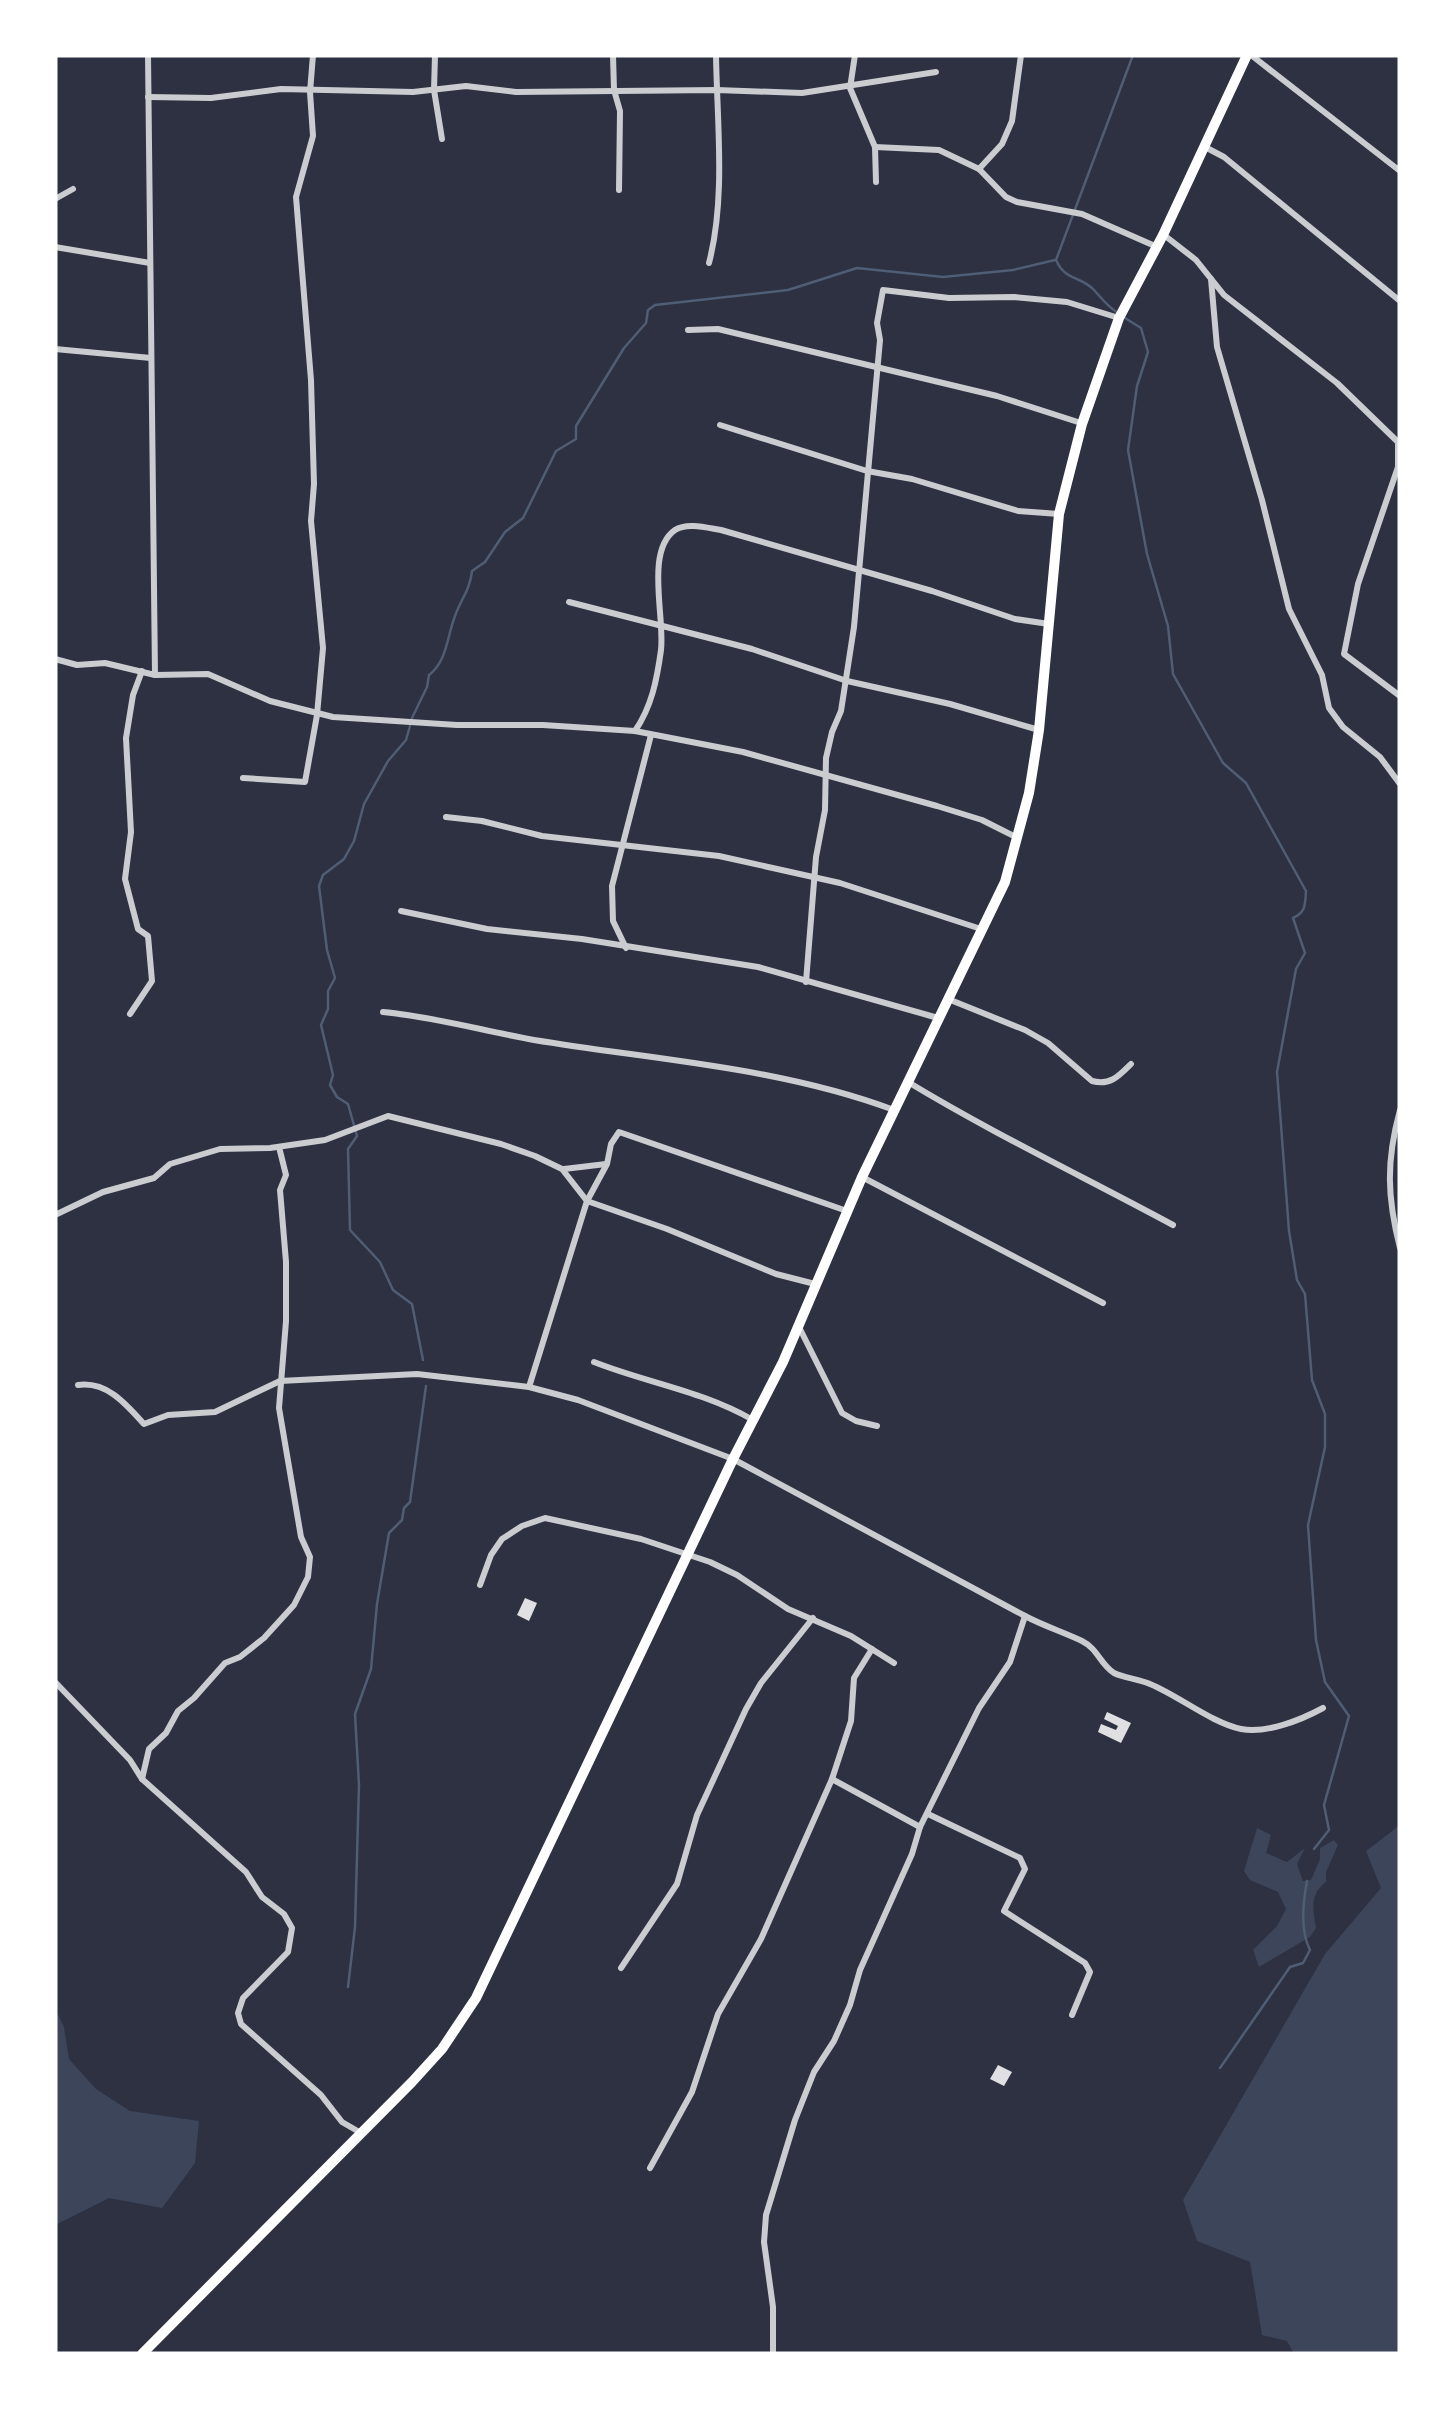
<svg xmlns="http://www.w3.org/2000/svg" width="1455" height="2409" font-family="Mulish,sans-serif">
  <rect width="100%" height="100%" fill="#2d3142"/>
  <!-- green -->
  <g fill="#3c4559">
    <polygon points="1400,1825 1400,2354 1294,2354 1287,2341 1262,2335 1250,2262 1197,2241 1183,2200 1325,1954 1381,1888 1366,1851"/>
    <path d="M1257,1828L1271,1835L1266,1853L1287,1862L1305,1848L1297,1864L1303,1881L1311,1880L1320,1859V1848L1334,1840L1338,1845L1326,1872V1882C1309,1895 1313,1909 1316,1928L1310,1937L1259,1967L1253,1950L1277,1926L1286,1909L1278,1892L1250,1880L1244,1871Z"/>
    <polygon points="55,2009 64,2027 69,2059 96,2089 130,2111 199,2121 195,2163 162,2208 109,2198 55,2225"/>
  </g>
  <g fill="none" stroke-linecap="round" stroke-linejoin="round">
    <!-- stream -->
    <g stroke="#4f5d75" stroke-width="2.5">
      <path d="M1118,313C1107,306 1103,300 1094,290C1080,275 1066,282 1056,260L1133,55"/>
      <path d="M1125,318L1141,328L1148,352L1137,386L1128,450L1147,554L1168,626L1173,674L1223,763L1246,783L1306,891C1305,905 1306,912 1293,918L1305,953L1296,969L1277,1072L1289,1231L1297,1280L1305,1294L1312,1380L1325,1414V1447L1308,1525L1316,1640L1325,1682L1349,1716L1324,1805L1329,1830L1314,1849"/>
      <path d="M412,718L427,687L429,675C447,661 447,637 455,616C461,599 470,590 472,571L485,562L505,532L523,518L556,451L576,439V426L624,348L646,323L648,310L655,305L788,290L857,268L943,277L1013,270L1055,260"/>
      <polyline points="410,726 406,740 388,761 364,804 354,841 344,859 323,875 319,886 327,950 335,978 328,991 328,1009 321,1025 333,1075 330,1085 337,1097 348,1104 357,1136 348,1149 350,1230 380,1262 393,1290 412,1304 423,1360"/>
      <polyline points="348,1987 355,1927 359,1785 355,1714 371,1669 377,1604 389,1533 402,1520 404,1508 410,1502 426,1386"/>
      <path d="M1220,2068L1290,1967L1303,1963L1310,1950C1300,1931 1303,1902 1307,1881"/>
    </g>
  </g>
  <!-- building -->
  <g fill="#e0e0e3">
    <polygon points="525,1598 537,1603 529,1621 517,1615"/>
    <polygon points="1107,1712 1131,1723 1121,1743 1098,1732 1101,1724 1116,1730 1118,1726 1104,1719"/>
    <polygon points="998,2065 1012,2072 1004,2086 990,2079"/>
  </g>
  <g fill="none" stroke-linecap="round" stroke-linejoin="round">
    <!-- minor -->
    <g stroke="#caccd0" stroke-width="6">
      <polyline points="148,55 155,675"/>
      <polyline points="435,55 434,90 442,139"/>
      <polyline points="613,55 614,90 620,111 619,190"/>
      <polyline points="855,55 850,88 875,147 876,182"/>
      <polyline points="1251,55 1400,171"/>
      <polyline points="148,97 211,98 281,89 413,92 466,86 516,92 717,90 802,93 936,72"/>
      <polyline points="875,147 939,150 979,169 1006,197 1017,202 1082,214 1155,246"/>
      <polyline points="1205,147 1224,157 1400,301"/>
      <polyline points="979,169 1002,144 1012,121 1021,55"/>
      <polyline points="55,199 73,189"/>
      <polyline points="1164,235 1196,260 1224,295 1337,383 1400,444"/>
      <polyline points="55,247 150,263"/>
      <path d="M709,263C726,197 717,123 716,55"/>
      <polyline points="1211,279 1217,347 1262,500 1289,609 1322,675 1329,708 1343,727 1380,757 1400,784"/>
      <polyline points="688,330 718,329 997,396 1081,423"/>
      <polyline points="55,349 151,358"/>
      <polyline points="720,425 867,471 912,479 1018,511 1059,514"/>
      <polyline points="1398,443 1398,467 1358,584 1344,654 1400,696"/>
      <polyline points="569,602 752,649 847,681 950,704 1039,730"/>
      <polyline points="55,659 77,665 105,663 155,675 208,674 270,701 333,717 457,725 543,725 635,731 743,752 937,806 982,820 1018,838"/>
      <path d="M635,731C652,706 657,679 661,650C665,617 645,551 675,530C687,522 708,528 721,530L932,591L1015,619L1049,624"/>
      <polyline points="243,778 305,782 317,715 323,648 311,521 314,484 311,380 296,197 313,136 310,92 313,55"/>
      <polyline points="446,817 482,821 542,836 719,856 840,883 981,929"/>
      <polyline points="401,911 487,929 582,939 758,967 938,1018"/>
      <polyline points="626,948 613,921 612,886 651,735"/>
      <polyline points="806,982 816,857 825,810 826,758 832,732 841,711 854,627 880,340 877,323 883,290 949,298 1014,297 1067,302 1119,318"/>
      <path d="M948,999L1025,1030L1048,1043L1092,1081C1110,1086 1119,1076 1131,1064"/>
      <path d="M383,1012C435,1017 484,1031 534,1040C655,1060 779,1067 894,1110"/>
      <polyline points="130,1014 152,981 148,936 138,929 125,879 131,832 126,738 133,695 142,671"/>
      <path d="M908,1082C994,1134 1084,1177 1173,1225"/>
      <path d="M1400,1110C1386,1161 1387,1197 1400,1248"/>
      <polyline points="564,1169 606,1164"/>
      <polyline points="862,1177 1103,1303"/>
      <polyline points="55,1215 103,1192 154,1178 170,1164 220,1149 270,1148 325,1140 388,1116 501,1144 535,1156 562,1169 587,1201 667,1229 776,1274 815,1284"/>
      <polyline points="799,1327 842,1413 856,1421 877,1426"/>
      <path d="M594,1362C647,1383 703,1391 753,1420"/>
      <path d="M78,1385C107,1381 126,1404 144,1424L168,1415L215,1412L280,1381L417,1374L529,1387L578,1400L733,1459L1025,1616L1010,1662L979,1708L920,1827L912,1854L860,1970L850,2005L834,2041L814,2072L795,2120L766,2215L764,2242L773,2307V2354"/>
      <polyline points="529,1387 587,1201 607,1164 611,1144 619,1132 847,1211"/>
      <polyline points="480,1585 491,1555 502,1539 522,1526 545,1518 641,1539 710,1562 737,1575 788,1609 851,1636 894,1663"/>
      <path d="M1025,1616C1044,1626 1063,1632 1082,1641C1098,1649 1100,1664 1114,1673C1124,1678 1139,1679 1150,1684C1179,1696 1212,1723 1241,1729C1266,1734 1301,1720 1323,1708"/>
      <polyline points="55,1682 130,1760 142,1779 246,1872 262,1897 284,1914 292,1928 288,1952 243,1998 238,2013 241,2024 321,2095 342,2122 361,2133"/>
      <polyline points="142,1779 149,1749 166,1733 178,1711 194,1698 225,1663 240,1657 264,1638 294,1605 308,1577 310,1557 301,1537 279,1408 286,1321 286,1262 280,1190 286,1175 279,1147"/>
      <polyline points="832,1779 920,1827"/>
      <polyline points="928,1814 1020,1858 1025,1869 1004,1911 1085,1963 1090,1972 1072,2015"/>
      <polyline points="621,1968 677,1884 697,1815 746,1709 761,1683 813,1618"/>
      <polyline points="650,2168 692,2092 718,2014 761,1939 832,1779 851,1721 854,1678 872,1649"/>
    </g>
    <!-- trunk -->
    <polyline stroke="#fff" stroke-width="10" points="142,2354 412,2082 442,2049 476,1998 733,1459 783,1362 862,1177 1005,882 1029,793 1039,730 1059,514 1082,424 1119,318 1163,235 1247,55"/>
  </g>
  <!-- border -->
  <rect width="1455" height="2409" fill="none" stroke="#ffffff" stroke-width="115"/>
</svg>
